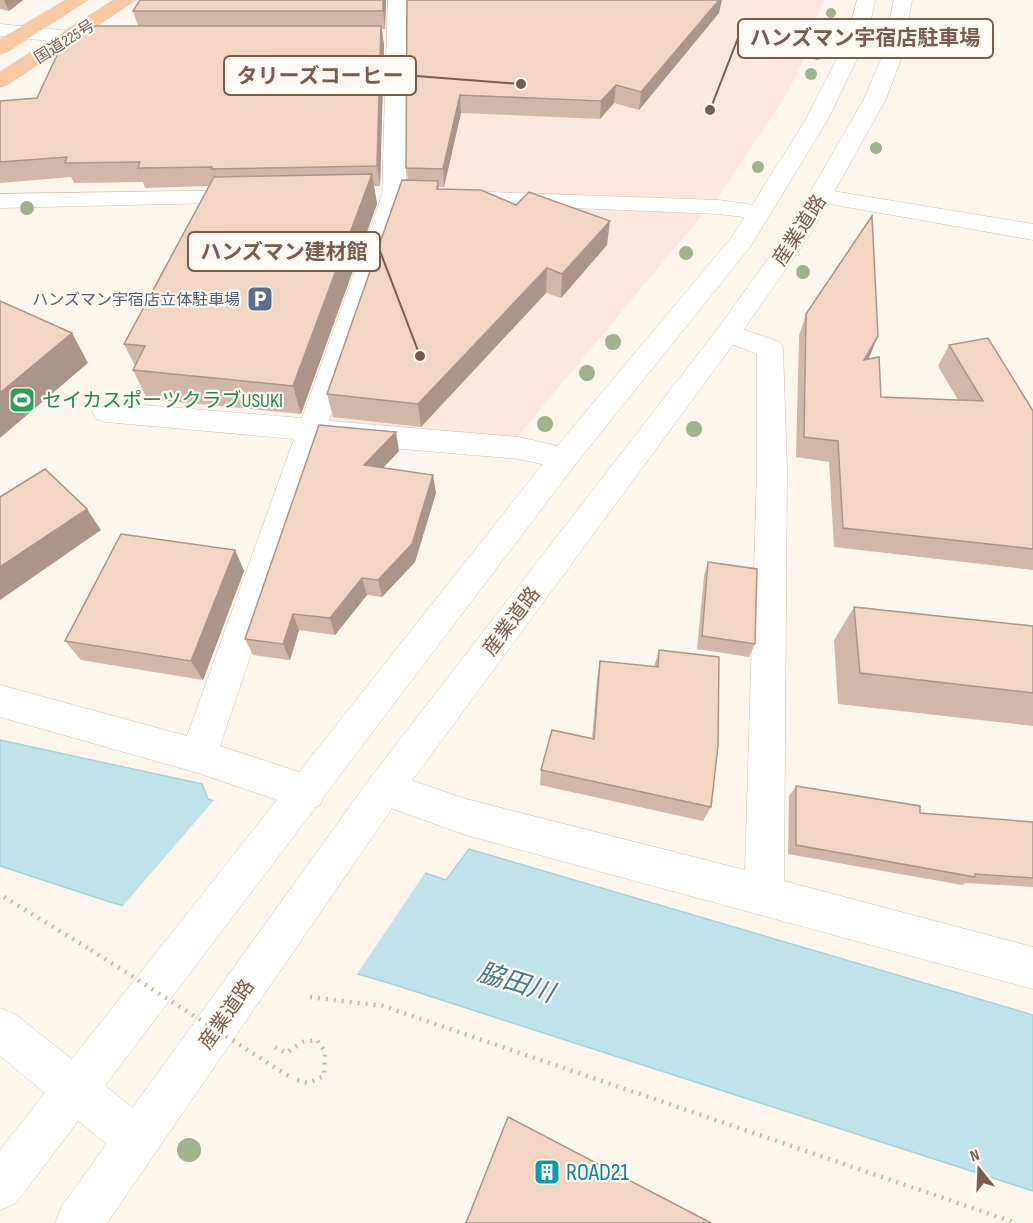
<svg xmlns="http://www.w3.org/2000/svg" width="1033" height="1223" font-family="'Sofia Sans Condensed','Noto Sans JP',sans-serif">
  <rect width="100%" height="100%" fill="#fdf6ec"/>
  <!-- commercial -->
  <g fill="#fde8e0">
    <polygon points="407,0 823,0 800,68 784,99 715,202 404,190"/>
    <polygon points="403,202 704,213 514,441 329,423 325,415"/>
  </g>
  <!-- water -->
  <polygon fill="#bfe3e8" stroke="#a5d3da" stroke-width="1.5" points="0,740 202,784 208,799 446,880 469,849 1033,1015 1033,1191 392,984 107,901 0,866"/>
  <!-- pier -->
  <polygon fill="#fdf6ec" points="215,799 427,870 355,977 121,908"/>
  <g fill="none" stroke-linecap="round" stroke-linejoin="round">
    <!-- minor casing -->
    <g stroke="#d1beb0" stroke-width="1">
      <g id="minor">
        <polygon points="388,0 406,0 406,195 329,421 519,437 574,450 579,458 574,466 564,469 519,459 322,442 220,746 320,779 326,792 320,805 307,810 198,773 0,717 0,685 187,736 294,439 106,422 96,419 92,412 96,405 106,402 302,418 382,195"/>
        <polygon points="821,189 1033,224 1033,240 813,201 809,196 813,191"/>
        <polygon points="248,190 256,192 260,197 256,202 0,208 0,194"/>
        <polygon points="459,191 719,200 767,207 771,212 767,217 759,219 719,214 451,203 447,198 451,193"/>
        <polygon points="728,324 780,342 783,349 787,470 784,881 1033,947 1033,989 466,835 371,801 365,789 371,777 384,771 466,799 745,870 757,470 757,354 719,339 715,333 719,327"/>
      </g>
    </g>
    <!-- tertiary casing -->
    <g stroke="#d1beb0" stroke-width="1">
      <g id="tertiary">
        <polygon points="0,24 70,31 77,33 80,37 77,41 70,43 0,36"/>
        <polygon points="0,1008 15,1014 153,1124 160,1140 153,1156 137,1163 121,1156 0,1056"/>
      </g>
    </g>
    <!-- secondary casing -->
    <g stroke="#d6c0b0" stroke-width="1">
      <g id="secondary">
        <polygon points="857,0 875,0 867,39 827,121 750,247 574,466 16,1203 0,1210 0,1150 554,450 732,237 805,121 847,39"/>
        <polygon points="894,0 912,0 902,56 886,99 811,233 737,339 397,801 107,1223 55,1223 62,1206 371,777 719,327 788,231 864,99 882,56"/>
      </g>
    </g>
    <!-- trunk casing -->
    <g stroke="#dad1cd" stroke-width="1">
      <g id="trunk">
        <polygon points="66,0 88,0 7,52 0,54 0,39"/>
        <polygon points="114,0 136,0 7,85 0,87 0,72"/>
      </g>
    </g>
    <!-- path -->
    <g stroke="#d9b8a5" stroke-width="4.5" stroke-dasharray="2 6" stroke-linecap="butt">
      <polyline points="4,897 91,950"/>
      <polyline points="310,997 383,1006 1016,1223"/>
      <polyline points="275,1047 286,1053 303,1042 317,1040 325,1052 324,1076 308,1083 293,1079"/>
    </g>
    <!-- minor -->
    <use href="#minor" fill="#fff" fill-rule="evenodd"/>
    <!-- tertiary -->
    <use href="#tertiary" fill="#fff" fill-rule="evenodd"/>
    <!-- secondary -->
    <use href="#secondary" fill="#fff" fill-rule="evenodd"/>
    <!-- trunk -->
    <use href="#trunk" fill="#f9c8a4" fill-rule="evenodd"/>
    <!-- path-bridge -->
    <polyline stroke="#d9b8a5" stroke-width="4.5" stroke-dasharray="2 6" stroke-linecap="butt" points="91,950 293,1079"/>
  </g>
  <!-- trees -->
  <g fill="#a0b28e">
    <circle cx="831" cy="13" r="5"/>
    <circle cx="817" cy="55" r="5"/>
    <circle cx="811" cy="74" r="6"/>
    <circle cx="876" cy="148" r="6"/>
    <circle cx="758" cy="167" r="6"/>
    <circle cx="27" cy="208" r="7"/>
    <circle cx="686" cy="253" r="7"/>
    <circle cx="803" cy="272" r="7"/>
    <circle cx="613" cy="342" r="8"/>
    <circle cx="587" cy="373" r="8"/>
    <circle cx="545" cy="424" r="8"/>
    <circle cx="694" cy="429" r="8"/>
    <circle cx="189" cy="1150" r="12"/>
  </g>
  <!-- wall -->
  <g fill="#d1b7a8">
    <polygon points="0,0 23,0 9,11 0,9"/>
    <polygon points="386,0 385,29 382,29 384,45 380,186 374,186 377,204 301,414 147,399 133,370 135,366 124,344 209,186 145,188 143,182 74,183 71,177 0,183 0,101 37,98 81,38 138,26 133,11"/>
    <polygon points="407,0 719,13 639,110 614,103 600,119 461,113 444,187 439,187 439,189 607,245 561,298 546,293 421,427 333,417 327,394 408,180 406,168"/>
    <polygon points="806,314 868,359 881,397 958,400 938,366 949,345 1033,411 1033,570 834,547 829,462 796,457 799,336"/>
    <polygon points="319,425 399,451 383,468 436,493 415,562 382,597 367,595 335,635 299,630 290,660 253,655 245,639"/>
    <polygon points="235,550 244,571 203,680 81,660 65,641"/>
    <polygon points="708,562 755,644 749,657 697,649 704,576"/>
    <polygon points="854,607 1033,626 1033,726 838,704 834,640"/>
    <polygon points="659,650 711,807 703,821 540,785 541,770 592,739 597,680 600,661 654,667"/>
    <polygon points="796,786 920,813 1033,822 1033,887 966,883 962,885 788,854 789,796"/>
  </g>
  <!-- shaded-wall -->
  <g fill="#aa9588">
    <polygon points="4,0 23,0 9,11"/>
    <polygon points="383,0 386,0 385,29 383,11"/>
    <polygon points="719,0 722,0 719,13 639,110 641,92"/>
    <polygon points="381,26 384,45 380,186 377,166"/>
    <polygon points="616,85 614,103 600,119 601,101"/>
    <polygon points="460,95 461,113 444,187 443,169"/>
    <polygon points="372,174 377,204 301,414 293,386"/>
    <polygon points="610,221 607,245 561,298 562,274"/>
    <polygon points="547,268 546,293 421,427 418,404"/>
    <polygon points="72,333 88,363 0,438 0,393"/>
    <polygon points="878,336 869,358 855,381 864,360"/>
    <polygon points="396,432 399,451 368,484 364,465"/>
    <polygon points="433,475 436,493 415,562 382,597 378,580"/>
    <polygon points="87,509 101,530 0,600 0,567"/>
    <polygon points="235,550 244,571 203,680 191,661"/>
    <polygon points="362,578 367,595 335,635 330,618"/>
    <polygon points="293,614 299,630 290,660 283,644"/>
  </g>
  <!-- building -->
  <g fill="#f3d5c3" stroke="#aa9588" stroke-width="1.5">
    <polygon points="140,0 383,0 383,11 133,11"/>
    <polygon points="407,0 719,0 641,92 616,85 601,101 460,95 443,169 406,168"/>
    <polygon points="86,26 381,26 377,166 211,169 212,167 138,168 140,162 65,163 67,157 0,162 0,101 37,98 65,38 81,38"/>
    <polygon points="372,174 293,386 133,370 145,346 124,344 214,177"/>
    <polygon points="402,180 438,181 437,189 481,190 516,205 529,192 610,221 562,274 547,268 418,404 327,394"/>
    <polygon points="872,216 878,336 864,360 879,357 881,397 983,401 949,345 988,338 1033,411 1033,549 843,528 838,441 804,437 806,314"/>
    <polygon points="0,301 72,333 0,393"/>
    <polygon points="319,425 396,432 364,465 433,475 412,544 378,580 362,578 330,618 293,614 283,644 245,639"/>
    <polygon points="45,469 87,509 0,567 0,497"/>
    <polygon points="121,534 235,550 191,661 65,641"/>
    <polygon points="708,562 757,569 755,644 702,636"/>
    <polygon points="854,607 1033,626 1033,693 860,673"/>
    <polygon points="659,650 719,657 718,746 711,807 541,770 552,730 594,739 600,661 658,667"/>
    <polygon points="796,786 920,806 920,813 1033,822 1033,878 975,874 975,877 796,845"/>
    <polygon points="508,1117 711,1223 466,1223"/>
  </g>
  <!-- icons -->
  <defs>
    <g id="parking-square" transform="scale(1.35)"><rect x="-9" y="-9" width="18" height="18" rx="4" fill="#5c6f8a" stroke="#fffaf3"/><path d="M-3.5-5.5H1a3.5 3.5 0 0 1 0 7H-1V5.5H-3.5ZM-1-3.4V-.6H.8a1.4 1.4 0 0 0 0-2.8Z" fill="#fff"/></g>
    <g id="stadium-square" transform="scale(1.35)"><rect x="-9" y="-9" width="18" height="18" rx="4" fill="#2e9e5b" stroke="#fffaf3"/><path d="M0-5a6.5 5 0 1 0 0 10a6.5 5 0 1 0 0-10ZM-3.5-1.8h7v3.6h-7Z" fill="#fff"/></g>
    <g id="building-square" transform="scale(1.35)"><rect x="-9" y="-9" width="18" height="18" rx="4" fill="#0f9aa8" stroke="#fffaf3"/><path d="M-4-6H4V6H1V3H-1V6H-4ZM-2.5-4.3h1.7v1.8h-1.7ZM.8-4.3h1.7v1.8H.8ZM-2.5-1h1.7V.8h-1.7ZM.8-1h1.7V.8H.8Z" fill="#fff"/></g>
  </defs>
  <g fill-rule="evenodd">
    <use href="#parking-square" x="260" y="299"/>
    <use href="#stadium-square" x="22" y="400"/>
    <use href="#building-square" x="547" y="1172"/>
  </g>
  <g text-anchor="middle" stroke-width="4.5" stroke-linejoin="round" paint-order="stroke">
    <!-- far-street labels -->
    <g font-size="16" fill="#7a5c4d" stroke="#fffaf3">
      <text transform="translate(64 41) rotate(-32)" y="6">国道225号</text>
    </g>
    <!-- far-service labels -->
    <g font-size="16" fill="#4e5e75" stroke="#fffaf3" text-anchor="end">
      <text x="240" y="305">ハンズマン宇宿店立体駐車場</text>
    </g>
    <!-- street labels -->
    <g font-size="20" fill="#7a5c4d" stroke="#fffaf3">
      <text transform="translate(799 230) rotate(-57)" y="7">産業道路</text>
      <text transform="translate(511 621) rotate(-53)" y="7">産業道路</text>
      <text transform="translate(226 1014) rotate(-55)" y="7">産業道路</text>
    </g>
    <!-- leisure labels -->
    <g font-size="20" fill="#27864d" stroke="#fffaf3" text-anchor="start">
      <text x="42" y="407">セイカスポーツクラブUSUKI</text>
    </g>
    <!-- near-culture labels -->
    <g font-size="24" fill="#0d838f" stroke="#fffaf3" text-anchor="start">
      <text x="566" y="1180">ROAD21</text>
    </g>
    <!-- near-water labels -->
    <g font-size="26" font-style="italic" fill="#437c86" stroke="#fffaf3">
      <text transform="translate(516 982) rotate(17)" y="9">脇田川</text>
    </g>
  </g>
  <!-- callouts -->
  <path fill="none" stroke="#7a5c4d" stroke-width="2" d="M710 110L738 38M521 84L416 76M420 356L380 251"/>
  <g fill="#7a5c4d" stroke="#fffaf3" stroke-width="2">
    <circle cx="710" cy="110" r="6"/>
    <circle cx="521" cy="84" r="6"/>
    <circle cx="420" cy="356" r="6"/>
  </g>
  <g fill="#fffaf3" stroke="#7a5c4d" stroke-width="2">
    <rect x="738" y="19" width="255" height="39" rx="6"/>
    <rect x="224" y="56" width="192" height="39" rx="6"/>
    <rect x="188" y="232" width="192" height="39" rx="6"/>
  </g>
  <g font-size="21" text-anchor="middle" font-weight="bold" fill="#7a5c4d">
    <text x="865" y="45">ハンズマン宇宿店駐車場</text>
    <text x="320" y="83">タリーズコーヒー</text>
    <text x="284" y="259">ハンズマン建材館</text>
  </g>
  <!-- north arrow -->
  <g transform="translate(979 1169) rotate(342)" stroke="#fffaf3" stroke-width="4.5" paint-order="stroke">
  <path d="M0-4.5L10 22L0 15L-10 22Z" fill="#7a5c4d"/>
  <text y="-9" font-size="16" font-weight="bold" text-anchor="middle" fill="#7a5c4d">N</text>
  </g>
</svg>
